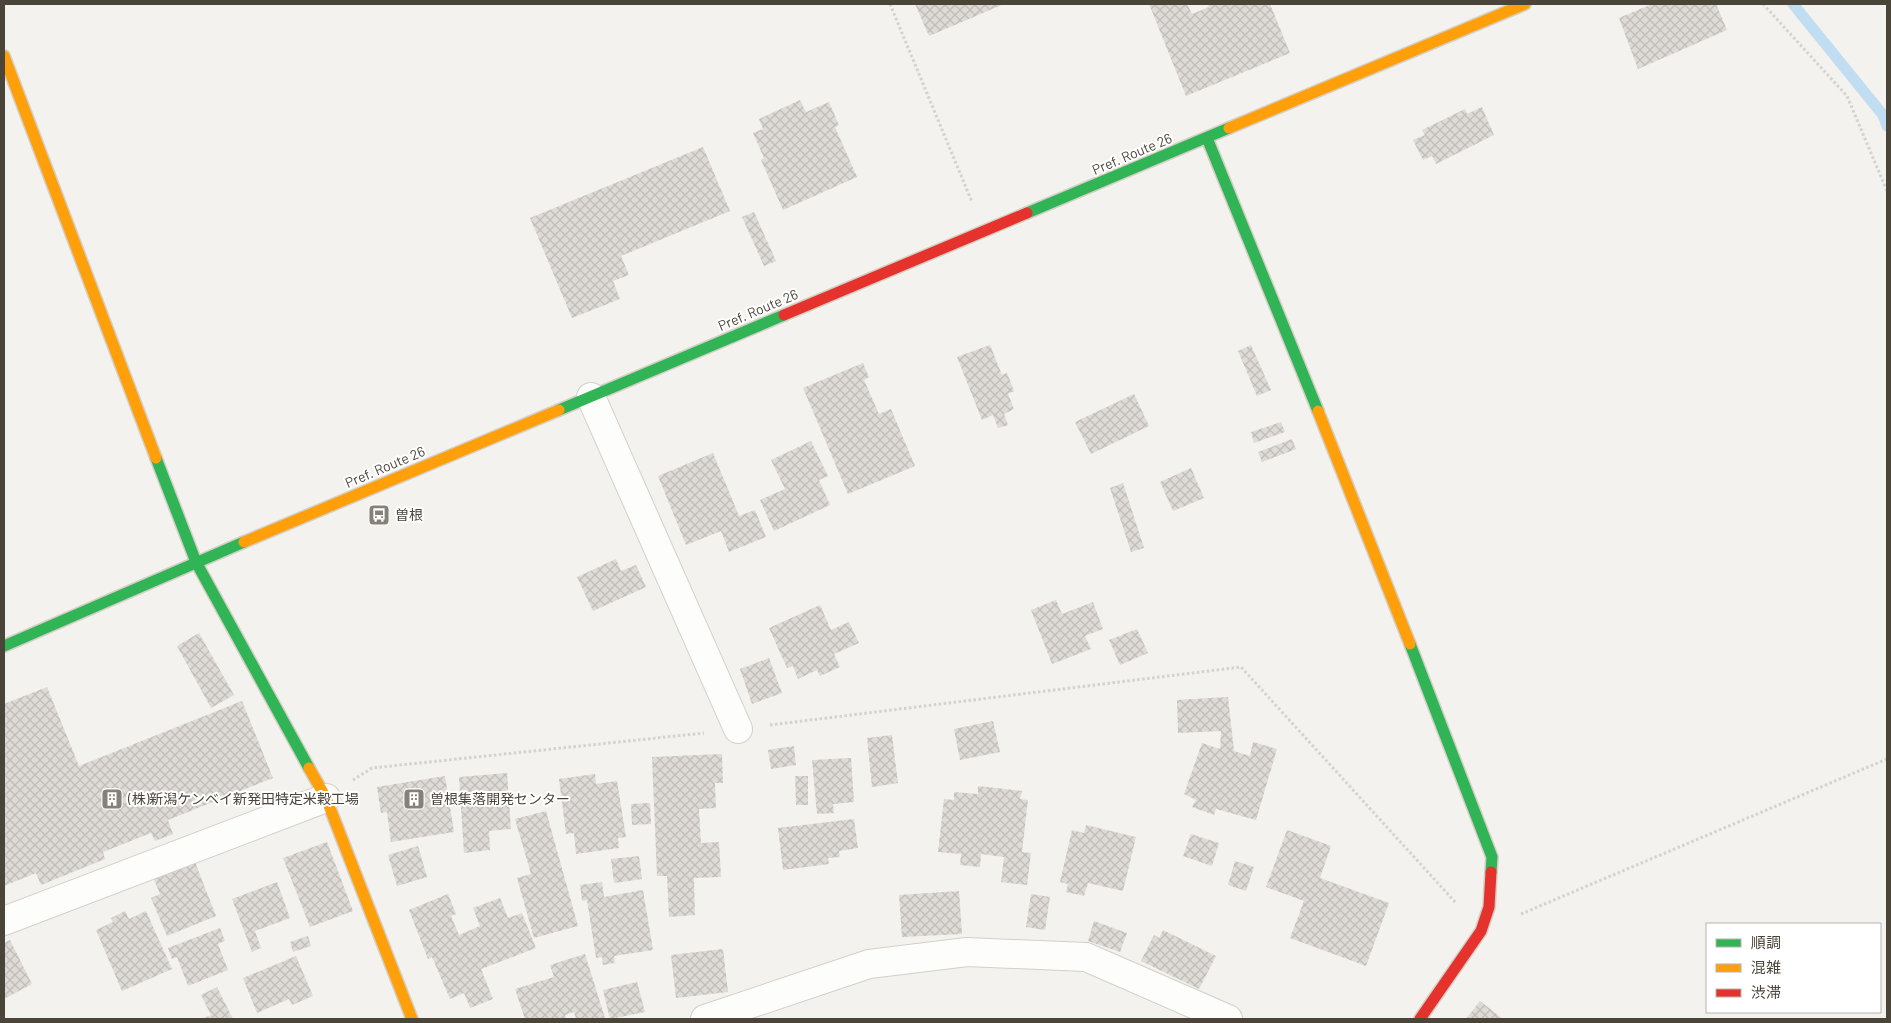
<svg xmlns="http://www.w3.org/2000/svg" width="1891" height="1023" font-family="Barlow,'Noto Sans JP',sans-serif">
  <defs>
    <pattern id="building-cross-hatch" width="8" height="8" patternUnits="userSpaceOnUse" patternTransform="scale(1.25)"><rect width="8" height="8" fill="#dedbd6"/><path d="M0 0l8 8M0 8l8-8" fill="none" stroke="#c0bdb8"/></pattern>
  </defs>
  <rect width="100%" height="100%" fill="#f4f2ee"/>
  <g fill="none" stroke-linecap="round" stroke-linejoin="round">
    <!-- stream -->
    <polyline stroke="#c0ddf1" stroke-width="11" points="1793,4 1883,115 1887,126"/>
  </g>
  <!-- building -->
  <g fill="url(#building-cross-hatch)">
    <polygon points="915,4 1004,4 929,36"/>
    <polygon points="1149,4 1187,4 1192,14 1209,7 1208,4 1270,4 1290,53 1186,96"/>
    <polygon points="1652,4 1716,4 1727,30 1638,69 1619,18"/>
    <polygon points="800,100 806,112 829,102 839,125 835,127 857,177 783,210 761,160 764,158 753,133 763,129 759,119"/>
    <polygon points="1482,107 1494,135 1436,164 1432,156 1423,160 1413,140 1425,135 1422,130 1465,109 1467,114"/>
    <polygon points="703,147 730,211 621,256 629,275 613,281 620,299 572,318 530,218"/>
    <polygon points="754,212 776,261 764,266 742,217"/>
    <polygon points="990,345 1002,375 1007,373 1014,391 1008,394 1014,409 1004,414 1008,425 998,428 993,415 982,420 957,357"/>
    <polygon points="1251,345 1271,390 1257,396 1238,351"/>
    <polygon points="863,363 869,377 864,380 879,414 891,409 915,466 848,494 803,388"/>
    <polygon points="1134,394 1149,426 1091,454 1075,422"/>
    <polygon points="1281,422 1285,432 1254,443 1251,432"/>
    <polygon points="1292,439 1296,449 1262,462 1258,452"/>
    <polygon points="811,441 828,476 819,480 830,505 774,531 760,500 785,489 771,460"/>
    <polygon points="713,453 739,516 755,510 766,537 729,552 721,531 686,545 658,476"/>
    <polygon points="1191,468 1204,498 1173,511 1160,482"/>
    <polygon points="1123,483 1144,548 1131,552 1110,488"/>
    <polygon points="616,559 621,571 636,565 646,587 593,611 577,577"/>
    <polygon points="1056,600 1062,614 1093,602 1103,629 1085,636 1091,649 1052,664 1031,610"/>
    <polygon points="820,605 831,630 849,622 859,643 834,654 840,667 820,676 817,670 798,679 793,666 787,668 769,628"/>
    <polygon points="1137,629 1148,653 1120,665 1109,640"/>
    <polygon points="199,633 234,695 211,708 177,646"/>
    <polygon points="769,658 782,693 752,704 740,669"/>
    <polygon points="47,687 79,766 242,701 273,778 168,820 173,834 155,841 151,833 103,852 105,859 41,885 36,873 4,886 4,704"/>
    <polygon points="1228,697 1234,751 1250,756 1253,742 1277,749 1256,820 1216,809 1214,815 1192,807 1196,800 1184,794 1202,743 1220,749 1221,731 1178,733 1177,700"/>
    <polygon points="993,721 1000,752 960,760 954,729"/>
    <polygon points="892,735 898,783 872,787 867,738"/>
    <polygon points="794,746 796,765 771,769 768,750"/>
    <polygon points="722,754 723,783 715,783 716,808 699,809 701,843 719,842 721,877 694,878 695,915 669,917 667,876 657,876 652,757"/>
    <polygon points="851,758 854,802 833,804 834,813 817,814 812,760"/>
    <polygon points="507,773 511,829 489,831 490,850 464,853 459,777"/>
    <polygon points="595,774 596,784 617,781 626,837 618,838 619,848 576,854 574,833 566,834 559,779"/>
    <polygon points="445,776 454,832 391,842 387,812 381,813 377,787"/>
    <polygon points="795,776 808,776 808,805 796,805"/>
    <polygon points="978,786 1022,791 1020,799 1028,800 1022,852 1031,853 1027,885 1001,882 1004,857 981,854 980,867 960,865 961,854 938,852 944,799 954,800 954,792 978,794"/>
    <polygon points="650,803 651,824 632,825 631,804"/>
    <polygon points="546,811 578,926 534,938 517,878 531,874 515,819"/>
    <polygon points="854,819 858,848 839,851 840,857 828,858 829,864 783,870 778,828"/>
    <polygon points="1086,825 1136,837 1123,891 1088,883 1084,896 1066,892 1068,884 1060,882 1072,830 1084,833"/>
    <polygon points="1287,830 1331,846 1320,878 1389,903 1366,966 1290,938 1304,901 1266,887"/>
    <polygon points="1191,834 1219,843 1212,866 1183,856"/>
    <polygon points="327,842 353,911 310,927 283,858"/>
    <polygon points="418,846 427,877 397,886 388,855"/>
    <polygon points="639,856 642,879 614,883 611,859"/>
    <polygon points="1235,861 1254,867 1246,891 1228,885"/>
    <polygon points="195,862 216,916 167,936 151,898 160,894 154,879"/>
    <polygon points="277,882 290,918 255,931 261,948 252,952 232,899"/>
    <polygon points="602,882 604,897 643,890 653,950 614,956 615,963 603,965 602,957 596,958 587,900 582,901 580,885"/>
    <polygon points="959,891 962,934 902,937 899,895"/>
    <polygon points="448,894 456,914 451,916 459,935 480,926 473,908 500,898 508,918 522,913 536,948 481,969 493,999 470,1008 464,993 450,999 432,957 428,959 409,910"/>
    <polygon points="1031,894 1050,897 1045,930 1026,927"/>
    <polygon points="125,911 129,919 146,911 172,969 122,991 96,930 113,922 111,918"/>
    <polygon points="1094,921 1127,933 1120,952 1088,941"/>
    <polygon points="220,928 225,941 218,944 228,970 188,986 177,957 172,959 168,948"/>
    <polygon points="1163,930 1216,956 1199,989 1141,961 1154,935 1159,938"/>
    <polygon points="308,936 311,946 293,952 290,942"/>
    <polygon points="10,940 32,984 4,999 4,943"/>
    <polygon points="723,949 728,992 676,998 671,955"/>
    <polygon points="585,954 605,1018 576,1019 574,1012 565,1015 566,1019 525,1019 515,989 554,977 550,965"/>
    <polygon points="296,956 313,996 292,1005 289,999 257,1013 243,978"/>
    <polygon points="637,982 645,1012 610,1019 603,990"/>
    <polygon points="217,987 233,1019 201,1019 211,1015 201,995"/>
    <polygon points="1480,1001 1503,1019 1466,1019"/>
  </g>
  <g fill="none" stroke-linecap="round" stroke-linejoin="round">
    <!-- street casing -->
    <g stroke="#d2d0cb" stroke-width="30">
      <g id="street">
        <polyline points="591,397 738,729"/>
        <polyline points="4,921 326,798"/>
        <polyline points="705,1019 869,964 967,952 1086,957 1228,1019"/>
      </g>
    </g>
    <!-- fast casing -->
    <g stroke="#d3cfc5" stroke-width="14">
      <g id="fast">
        <polyline points="1207,138 1318,411"/>
        <polyline points="1027,213 1229,128"/>
        <polyline points="559,410 784,315"/>
        <polyline points="156,458 196,562 309,768"/>
        <polyline points="1410,644 1492,857 1491,872"/>
        <polyline points="4,646 244,542"/>
      </g>
    </g>
    <!-- slow casing -->
    <g stroke="#d3cfc5" stroke-width="14">
      <g id="slow">
        <polyline points="4,56 156,458"/>
        <polyline points="1229,128 1525,4"/>
        <polyline points="1318,411 1410,644"/>
        <polyline points="244,542 559,410"/>
        <polyline points="309,768 326,798 412,1019"/>
      </g>
    </g>
    <!-- jam casing -->
    <g stroke="#d3cfc5" stroke-width="14">
      <g id="jam">
        <polyline points="784,315 1027,213"/>
        <polyline points="1420,1019 1481,931 1489,907 1491,872"/>
      </g>
    </g>
    <!-- path -->
    <g stroke="#d3d2cc" stroke-width="3" stroke-dasharray="2.5 2.5" stroke-linecap="butt">
      <polyline points="890,4 972,202"/>
      <polyline points="1763,4 1847,96 1887,191"/>
      <polyline points="770,725 1241,667 1456,903"/>
      <polyline points="353,780 372,768 704,733"/>
      <polyline points="1521,914 1887,759"/>
    </g>
    <!-- street -->
    <use href="#street" stroke="#fdfdfc" stroke-width="28"/>
    <!-- fast -->
    <use href="#fast" stroke="#30b455" stroke-width="11"/>
    <!-- slow -->
    <use href="#slow" stroke="#ff9f0a" stroke-width="11"/>
    <!-- jam -->
    <use href="#jam" stroke="#e5322d" stroke-width="11"/>
  </g>
  <!-- icons -->
  <defs>
    <g id="bus-square" transform="scale(1.125)"><rect x="-9" y="-9" width="18" height="18" rx="4" fill="#868178" stroke="#fff"/><path d="M-5-6H5V4H4V6H2V4H-2V6H-4V4H-5ZM-3.5-4V0h7V-4ZM-3.5 1.2v1.5H-2V1.2ZM2 1.2v1.5H3.5V1.2Z" fill="#fff"/></g>
    <g id="building-square" transform="scale(1.125)"><rect x="-9" y="-9" width="18" height="18" rx="4" fill="#868178" stroke="#fff"/><path d="M-4-6H4V6H1V3H-1V6H-4ZM-2.5-4.3h1.7v1.8h-1.7ZM.8-4.3h1.7v1.8H.8ZM-2.5-1h1.7V.8h-1.7ZM.8-1h1.7V.8H.8Z" fill="#fff"/></g>
  </defs>
  <g fill-rule="evenodd">
    <use href="#bus-square" x="379" y="515"/>
    <use href="#building-square" x="112" y="799"/>
    <use href="#building-square" x="414" y="799"/>
  </g>
  <g text-anchor="middle" stroke-width="4" stroke-linejoin="round" paint-order="stroke">
    <!-- street labels -->
    <g font-size="14" fill="#4b4439" stroke="#fff">
      <text transform="translate(1132 154) rotate(-23)" y="5">Pref. Route 26</text>
      <text transform="translate(758 310) rotate(-23)" y="5">Pref. Route 26</text>
      <text transform="translate(385 467) rotate(-23)" y="5">Pref. Route 26</text>
    </g>
    <!-- poi labels -->
    <g font-size="14" fill="#4b4439" stroke="#fff" text-anchor="start">
      <text x="395" y="520">曽根</text>
      <text x="128" y="804">(株)新潟ケンベイ新発田特定米穀工場</text>
      <text x="430" y="804">曽根集落開発センター</text>
    </g>
  </g>
  <!-- border -->
  <rect width="1891" height="1023" fill="none" stroke="#4b4439" stroke-width="10"/>
  <!-- legend -->
  <rect x="1706" y="923" width="175" height="90" fill="#ffffff" stroke="#b7b4b0"/>
  <rect x="1716" y="939" width="25" height="8" fill="#30b455" stroke="#b7b4b0"/>
  <text x="1751" y="948" font-size="15" fill="#4b4439">順調</text>
  <rect x="1716" y="964" width="25" height="8" fill="#ff9f0a" stroke="#b7b4b0"/>
  <text x="1751" y="973" font-size="15" fill="#4b4439">混雑</text>
  <rect x="1716" y="989" width="25" height="8" fill="#e5322d" stroke="#b7b4b0"/>
  <text x="1751" y="998" font-size="15" fill="#4b4439">渋滞</text>
</svg>
